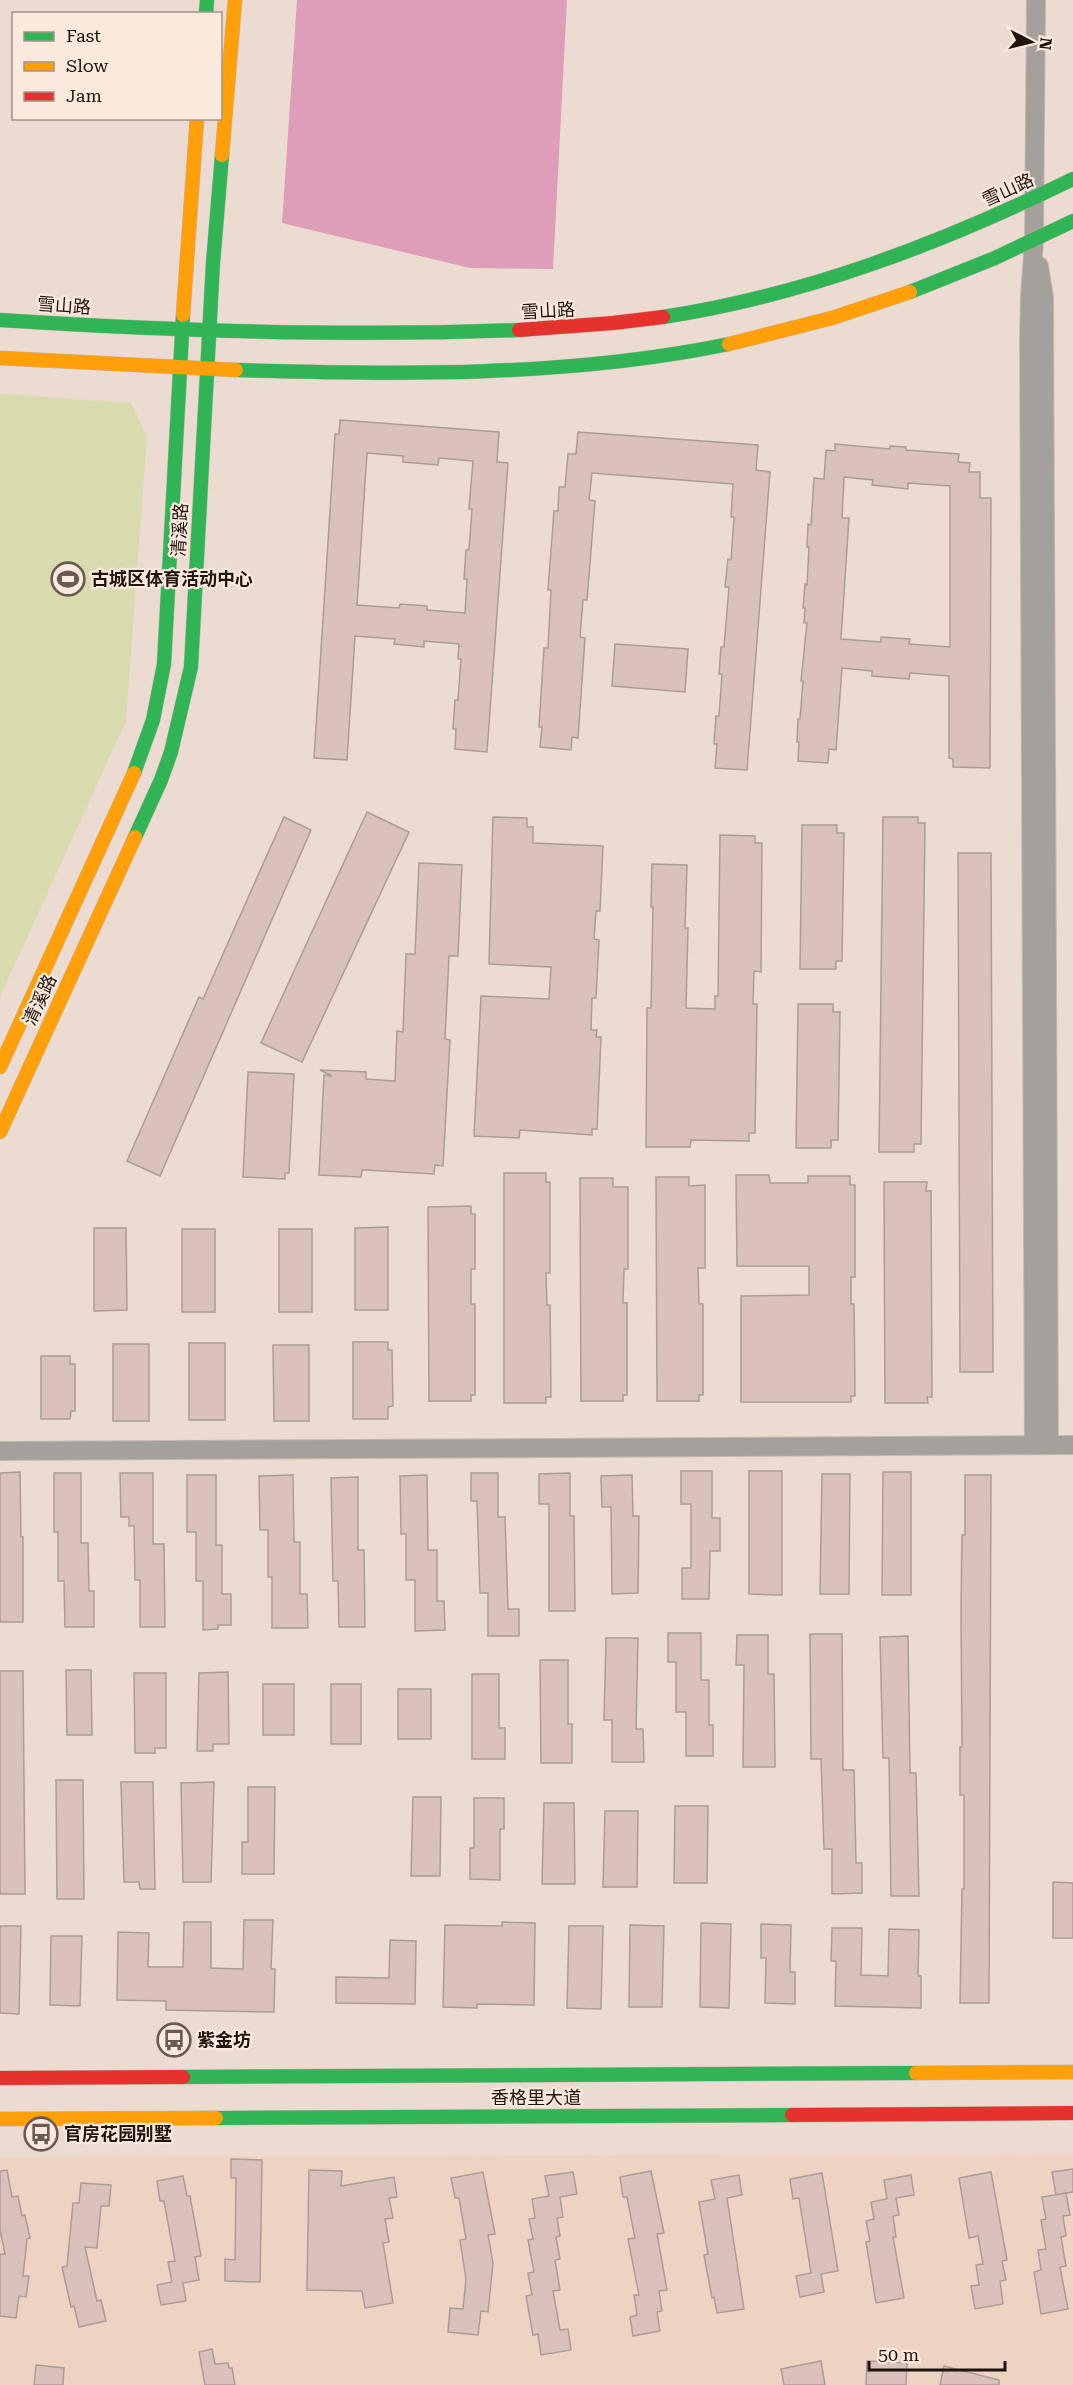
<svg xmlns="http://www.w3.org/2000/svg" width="1073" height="2385" font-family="'Roboto Serif','Noto Sans SC',serif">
  <rect width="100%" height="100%" fill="#ebdbd1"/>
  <!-- built -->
  <polygon fill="#eed3c2" points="1073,2154 1073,2385 0,2385 0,2157"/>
  <!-- green -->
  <polygon fill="#d9dbaf" points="0,394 131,403 147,436 126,721 0,997"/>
  <!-- water -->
  <polygon fill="#de9db9" points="297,0 567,0 553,269 470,268 282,223"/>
  <!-- building -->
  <g fill="#dac1bc" stroke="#aa9d98" stroke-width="1.5" fill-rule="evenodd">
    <path d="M340,420L499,432L497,462L508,463L487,752L455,749L456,729H453L455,700H458L461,659H458L459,644L424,641V647L394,644L395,639L355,636L347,760L314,758L335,434H339ZM367,453L403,456V462L438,465L439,458L473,461L469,509H472L469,550H466L464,579H467L465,613L427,610V606L400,604L399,608L357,605Z"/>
    <polygon points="578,432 758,445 756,470 770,472 747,770 715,768 717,744 714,744 716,716 719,716 722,674 719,674 721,647 724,647 729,587 725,587 728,559 731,560 734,517 731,517 733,484 592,473 589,500 595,501 587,600 583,600 580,637 585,638 578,738 572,737 571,750 540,747 542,727 539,727 544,648 548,648 550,610 551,590 548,590 554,511 558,511 559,487 565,487 568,454 576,454"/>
    <path d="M835,444L890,449V446L906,447V450L959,454L958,462L970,463L969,472H980V498H991L990,768L953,767V759L949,758V676L910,673L909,679L872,676V671L842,668L836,750L829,749L828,763L798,761L799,742H797L798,719H800L803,681H801L807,623H804L805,608H803L805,584L807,585L809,547H807L808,524L811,525L814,478L824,479L826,450L835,451ZM844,477L873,480L872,485L908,489V483L950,486V647L909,644L910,639L881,637V642L841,639L849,518H842Z"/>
    <polygon points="615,644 688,649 685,692 612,686"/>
    <polygon points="367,812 409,832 302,1062 261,1043"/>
    <polygon points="284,817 311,830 160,1176 127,1161 199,997 203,999"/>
    <polygon points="493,817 527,818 527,827 533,827 533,843 603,846 600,911 596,911 594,939 599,940 596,998 592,998 591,1030 597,1030 596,1037 601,1037 597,1129 592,1129 592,1135 520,1130 519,1138 474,1136 481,996 549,999 551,967 489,964"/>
    <polygon points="883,817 918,817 918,823 925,823 921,1144 914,1144 914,1152 879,1152"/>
    <polygon points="802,825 837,825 837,833 844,833 842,961 836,961 836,969 800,969"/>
    <polygon points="720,835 755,836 755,843 762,843 761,972 754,971 753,1004 757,1004 755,1133 749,1133 749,1141 691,1140 690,1147 646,1147 647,1008 651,1008 653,907 651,907 652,864 687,865 685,928 688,928 686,1008 715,1009 715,996 718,996"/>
    <polygon points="958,853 991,853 993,1372 960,1372"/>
    <polygon points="419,863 462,865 458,956 449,956 445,1039 450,1040 443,1166 435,1165 434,1174 366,1170 362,1170 361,1177 319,1175 324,1075 332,1076 320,1070 366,1072 366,1079 395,1081 397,1031 403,1032 406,954 415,954"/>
    <polygon points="798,1004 833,1004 833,1012 840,1012 838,1140 831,1140 831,1148 796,1148"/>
    <polygon points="248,1072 294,1074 289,1173 285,1173 285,1179 243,1177"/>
    <polygon points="504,1173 546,1173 546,1182 550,1182 550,1273 546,1273 547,1305 550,1305 551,1397 546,1397 546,1403 504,1403"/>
    <polygon points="736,1175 769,1175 770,1183 808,1183 808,1176 850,1176 850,1185 855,1185 855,1277 851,1277 851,1304 854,1304 855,1396 851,1396 851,1402 741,1402 741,1296 809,1295 809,1266 737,1266"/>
    <polygon points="656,1177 689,1177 689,1186 705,1185 705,1268 698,1268 699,1304 703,1304 703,1395 699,1395 699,1401 657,1401"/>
    <polygon points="580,1178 613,1178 613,1187 628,1187 628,1269 624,1269 623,1303 627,1303 627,1395 623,1395 623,1401 581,1401"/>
    <polygon points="884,1182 927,1182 926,1191 931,1191 932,1397 927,1397 928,1403 885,1403"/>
    <polygon points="471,1206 471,1214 475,1214 475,1269 471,1269 471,1304 475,1304 475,1395 471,1395 471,1401 429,1401 428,1207"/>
    <polygon points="388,1227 388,1310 355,1310 355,1228"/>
    <polygon points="94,1228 126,1228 127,1310 94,1311"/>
    <rect x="182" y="1229" width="33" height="83"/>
    <rect x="279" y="1229" width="33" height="83"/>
    <polygon points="353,1342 388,1342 388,1350 392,1350 393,1406 388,1407 388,1419 353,1419"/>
    <rect x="189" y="1343" width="36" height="77"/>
    <rect x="113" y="1344" width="36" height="77"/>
    <polygon points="273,1345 309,1345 309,1421 274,1421"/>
    <polygon points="41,1356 70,1356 70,1364 75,1364 75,1411 71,1411 70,1419 41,1419"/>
    <polygon points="681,1471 712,1471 712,1518 720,1518 720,1551 710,1551 709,1599 682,1599 682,1568 691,1568 691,1504 681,1504"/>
    <polygon points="749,1471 782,1471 782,1595 749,1594"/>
    <polygon points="20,1472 21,1537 23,1537 23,1622 0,1622 0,1473"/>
    <polygon points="883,1472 911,1472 911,1595 882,1595"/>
    <polygon points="54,1473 81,1473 81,1543 88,1543 89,1591 94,1591 94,1627 65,1627 64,1581 58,1581 58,1532 54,1532"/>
    <polygon points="120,1473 153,1473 153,1544 164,1544 165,1627 140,1627 140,1580 135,1580 134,1526 129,1526 129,1517 121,1517"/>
    <polygon points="471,1473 498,1473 498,1517 505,1517 508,1609 519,1609 519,1636 488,1636 488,1593 480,1593 477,1501 471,1501"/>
    <polygon points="570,1473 570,1516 574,1516 575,1611 549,1611 549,1504 539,1504 539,1474"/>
    <polygon points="822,1474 850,1474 849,1594 820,1594"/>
    <polygon points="187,1475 216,1475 216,1545 222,1545 222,1594 231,1594 231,1625 218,1625 218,1629 203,1630 203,1581 196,1581 196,1532 187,1532"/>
    <polygon points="293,1475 294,1542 300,1542 300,1594 307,1594 308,1628 272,1628 272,1577 268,1577 268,1530 260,1530 259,1476"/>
    <polygon points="427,1475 428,1550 437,1550 437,1601 444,1601 445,1630 415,1631 415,1580 406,1580 406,1534 401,1534 400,1476"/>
    <polygon points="632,1475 633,1516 639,1516 638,1593 612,1594 611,1507 602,1507 601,1476"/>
    <polygon points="965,1475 991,1475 989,2003 960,2003 962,1889 964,1889 964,1795 960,1795 960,1747 962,1747 961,1611 962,1535 965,1535"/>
    <polygon points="358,1477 358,1550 364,1550 365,1627 339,1627 338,1581 333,1581 331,1478"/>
    <polygon points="668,1633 701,1633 701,1680 709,1680 709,1725 713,1725 713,1756 686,1756 686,1712 676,1712 676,1662 668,1662"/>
    <polygon points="810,1634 842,1634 843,1770 854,1770 856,1863 862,1863 862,1893 832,1894 832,1849 824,1849 821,1759 811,1759"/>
    <polygon points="737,1635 768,1635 768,1674 774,1674 775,1767 743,1767 744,1665 736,1665"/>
    <polygon points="908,1636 910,1773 916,1773 919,1896 891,1896 889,1758 883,1758 880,1637"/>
    <polygon points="606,1638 638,1638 636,1729 643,1729 644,1762 612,1762 612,1720 604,1720"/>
    <polygon points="540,1660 568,1660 568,1724 572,1724 572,1763 541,1763"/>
    <polygon points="66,1670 91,1670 92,1735 67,1735"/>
    <polygon points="0,1671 23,1671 25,1894 0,1894"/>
    <polygon points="228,1672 229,1744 213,1744 213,1751 197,1751 199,1673"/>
    <polygon points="134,1673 166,1673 166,1748 155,1748 155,1753 135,1753"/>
    <polygon points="472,1674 499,1674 499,1728 505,1728 505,1759 472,1759"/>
    <rect x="263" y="1684" width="31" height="51"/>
    <rect x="331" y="1684" width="30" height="60"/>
    <rect x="398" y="1689" width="33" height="50"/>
    <polygon points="56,1780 83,1780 84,1899 57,1899"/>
    <polygon points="121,1782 153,1782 155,1889 140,1889 139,1882 124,1882"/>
    <polygon points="214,1782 211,1882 183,1882 181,1783"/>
    <polygon points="248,1787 275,1787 274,1874 242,1874 242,1842 248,1842"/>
    <polygon points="413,1797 441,1797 440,1876 411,1876"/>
    <polygon points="474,1798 504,1798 504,1829 500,1829 500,1880 470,1879 470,1848 474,1848"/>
    <polygon points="544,1803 574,1803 575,1884 542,1884"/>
    <polygon points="675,1806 708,1806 707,1883 674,1883"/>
    <polygon points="605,1811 638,1811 637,1887 603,1887"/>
    <polygon points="1053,1882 1073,1883 1073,1938 1053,1938"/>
    <polygon points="244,1920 273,1920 271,1969 275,1969 274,2012 166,2010 166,2001 117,2000 118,1932 149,1933 148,1967 183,1967 184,1922 211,1922 211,1968 243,1969"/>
    <polygon points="502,1922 535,1923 534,2005 477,2004 477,2008 443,2007 445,1925 502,1926"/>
    <polygon points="701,1923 731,1924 729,2008 700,2007"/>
    <polygon points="761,1924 791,1925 790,1972 795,1972 795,2004 765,2003 766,1958 761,1958"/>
    <polygon points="630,1925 664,1926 662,2007 629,2007"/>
    <polygon points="0,1926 21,1926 19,2014 0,2013"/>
    <polygon points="569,1926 603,1926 601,2009 567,2008"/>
    <polygon points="832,1928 862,1928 861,1975 888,1976 889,1929 919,1930 918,1976 921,1976 921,2008 835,2006 836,1961 831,1961"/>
    <polygon points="51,1936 82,1936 80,2006 50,2005"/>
    <polygon points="390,1940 416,1941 415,2004 336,2003 336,1977 389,1978"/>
    <polygon points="231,2159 262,2160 260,2282 225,2281 225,2259 235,2260 236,2178 231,2178"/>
    <polygon points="1073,2169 1073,2192 1056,2195 1052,2172"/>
    <polygon points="7,2170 12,2197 18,2196 22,2216 25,2215 30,2238 27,2239 23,2276 29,2276 26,2297 19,2296 16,2318 0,2316 0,2254 5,2254 0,2230 0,2171"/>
    <polygon points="309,2170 342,2171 341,2186 394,2177 397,2197 389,2198 393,2218 385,2219 389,2242 383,2243 393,2303 365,2308 362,2291 307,2290"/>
    <polygon points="651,2171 664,2233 657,2234 667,2290 659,2291 662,2311 657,2312 660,2331 633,2336 630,2317 637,2315 634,2295 639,2295 628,2239 635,2238 627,2197 623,2197 620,2177"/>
    <polygon points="483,2172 495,2234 488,2235 493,2263 488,2312 481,2311 478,2335 448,2332 450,2308 463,2309 466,2279 460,2240 466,2239 459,2198 455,2198 451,2178"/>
    <polygon points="573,2172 577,2194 560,2197 563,2217 557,2218 560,2236 556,2237 560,2259 555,2260 560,2290 553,2291 560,2330 568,2329 571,2350 541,2355 538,2334 533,2335 526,2296 532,2295 528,2273 534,2272 528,2240 533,2239 529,2219 535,2218 532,2199 549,2196 545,2176"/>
    <polygon points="991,2172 1007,2260 1002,2261 1006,2280 1000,2281 1003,2304 975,2309 971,2286 979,2285 976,2265 983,2264 978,2236 969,2238 959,2178"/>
    <polygon points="822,2173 838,2271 821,2274 824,2292 800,2297 796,2276 811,2273 799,2198 793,2199 790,2179"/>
    <polygon points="739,2175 742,2195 727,2198 744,2309 717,2313 714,2297 712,2298 704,2255 708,2254 699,2202 715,2199 711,2180"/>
    <polygon points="911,2175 914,2195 896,2198 899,2215 893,2216 896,2237 893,2237 904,2298 876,2303 866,2242 870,2241 866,2221 874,2219 871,2202 887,2199 884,2180"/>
    <polygon points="183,2176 187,2196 190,2196 201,2256 195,2257 199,2280 183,2283 186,2301 161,2305 157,2285 172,2282 168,2262 175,2261 164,2201 160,2201 157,2181"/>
    <polygon points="81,2183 111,2185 109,2206 101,2206 97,2248 85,2247 97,2301 101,2300 106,2321 79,2327 74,2306 71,2307 62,2267 67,2266 73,2203 79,2203"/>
    <polygon points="1066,2193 1070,2215 1063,2216 1066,2236 1061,2237 1066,2266 1060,2267 1068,2309 1041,2314 1034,2272 1041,2270 1038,2250 1046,2249 1041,2220 1046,2219 1042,2197"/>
    <polygon points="212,2349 215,2364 228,2363 229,2368 232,2368 235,2385 205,2385 199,2352"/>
    <polygon points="821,2361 825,2385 784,2385 781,2369"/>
    <polygon points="867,2361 907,2363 906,2385 866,2385"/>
    <polygon points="36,2365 64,2368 63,2385 34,2385"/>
    <polygon points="944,2366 999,2380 999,2385 940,2385"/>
  </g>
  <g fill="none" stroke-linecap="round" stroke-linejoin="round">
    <!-- street casing -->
    <g stroke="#c4b8b0" stroke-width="20">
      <g id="street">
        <polyline points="1039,266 1044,298 1049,1445"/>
        <polyline points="1034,1445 1029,339 1030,296 1034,241 1036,0"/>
        <polyline points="0,1451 1073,1445"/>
      </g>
    </g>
    <!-- fast casing -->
    <g stroke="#c4b8b0" stroke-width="15">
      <g id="fast">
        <polyline points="206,14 207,0"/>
        <polyline points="910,292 995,258 1073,221"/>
        <path d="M663,317C807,295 942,243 1073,179"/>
        <path d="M0,320C173,331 346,337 519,330"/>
        <path d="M236,370C398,375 569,377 729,344"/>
        <polyline points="134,773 153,720 164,664 183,315"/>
        <polyline points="135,837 161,780 171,752 191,667 213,263 222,155"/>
        <polyline points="183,2077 916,2073"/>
        <polyline points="216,2118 792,2115"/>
      </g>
    </g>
    <!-- slow casing -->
    <g stroke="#c4b8b0" stroke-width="15">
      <g id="slow">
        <polyline points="222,155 235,0"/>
        <polyline points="183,315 197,118"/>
        <polyline points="729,344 832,318 910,292"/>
        <polyline points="0,358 236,370"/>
        <polyline points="0,1067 134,773"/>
        <polyline points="0,1132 135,837"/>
        <polyline points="916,2073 1073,2072"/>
        <polyline points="0,2119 216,2118"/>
      </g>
    </g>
    <!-- jam casing -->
    <g stroke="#c4b8b0" stroke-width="15">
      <g id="jam">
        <polyline points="519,330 613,323 663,317"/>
        <polyline points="0,2078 183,2077"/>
        <polyline points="792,2115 1073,2113"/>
      </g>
    </g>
    <!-- street -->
    <use href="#street" stroke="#a4a09b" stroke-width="18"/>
    <!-- fast -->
    <use href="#fast" stroke="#30b455" stroke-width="14"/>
    <!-- slow -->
    <use href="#slow" stroke="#ff9f0a" stroke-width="14"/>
    <!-- jam -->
    <use href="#jam" stroke="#e5322d" stroke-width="14"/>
  </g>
  <!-- icons -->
  <defs>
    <g id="stadium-ring" transform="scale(1.725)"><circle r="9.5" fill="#fbe9dd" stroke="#665a52" stroke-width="1.5"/><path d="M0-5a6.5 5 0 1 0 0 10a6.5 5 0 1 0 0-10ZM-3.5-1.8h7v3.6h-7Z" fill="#665a52"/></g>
    <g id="bus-ring" transform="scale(1.725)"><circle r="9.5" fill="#fbe9dd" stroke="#665a52" stroke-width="1.5"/><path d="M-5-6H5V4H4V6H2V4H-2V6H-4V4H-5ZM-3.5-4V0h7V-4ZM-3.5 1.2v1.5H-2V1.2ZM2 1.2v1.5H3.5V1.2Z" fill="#665a52"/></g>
  </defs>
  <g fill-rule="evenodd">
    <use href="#stadium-ring" x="68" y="579"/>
    <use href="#bus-ring" x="174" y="2040"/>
    <use href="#bus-ring" x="41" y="2134"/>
  </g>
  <g text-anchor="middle" stroke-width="4.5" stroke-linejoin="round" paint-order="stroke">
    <!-- street labels -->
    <g font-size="18" fill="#1e140d" stroke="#fbe9dd">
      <text transform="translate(1008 190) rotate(-25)" y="6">雪山路</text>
      <text transform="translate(64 306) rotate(4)" y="6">雪山路</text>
      <text transform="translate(548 311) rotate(-3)" y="6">雪山路</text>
      <text transform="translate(180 530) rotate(-87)" y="6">清溪路</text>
      <text transform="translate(40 1000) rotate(-65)" y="6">清溪路</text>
      <text x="536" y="2104">香格里大道</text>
    </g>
    <!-- poi labels -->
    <g font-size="18" font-weight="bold" fill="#1e140d" stroke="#fbe9dd" text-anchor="start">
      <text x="91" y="585">古城区体育活动中心</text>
      <text x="197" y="2046">紫金坊</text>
      <text x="64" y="2140">官房花园别墅</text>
    </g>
  </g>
  <!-- legend -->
  <rect x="12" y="12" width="210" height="108" fill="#fbe9dd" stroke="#a3948a" stroke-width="1.5"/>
  <rect x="24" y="32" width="30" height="9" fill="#30b455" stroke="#a3948a" stroke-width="1.5"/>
  <text x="66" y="42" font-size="18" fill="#1e140d">Fast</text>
  <rect x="24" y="62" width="30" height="9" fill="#ff9f0a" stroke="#a3948a" stroke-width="1.5"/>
  <text x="66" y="72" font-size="18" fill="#1e140d">Slow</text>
  <rect x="24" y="92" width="30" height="9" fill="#e5322d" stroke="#a3948a" stroke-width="1.5"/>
  <text x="66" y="102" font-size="18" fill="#1e140d">Jam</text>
  <!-- north arrow -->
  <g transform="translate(1031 42) rotate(97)" stroke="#fbe9dd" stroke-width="4.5" paint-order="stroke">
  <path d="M0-4.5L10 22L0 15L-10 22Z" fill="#1e140d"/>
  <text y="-9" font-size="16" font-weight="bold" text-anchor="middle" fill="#1e140d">N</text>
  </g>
  <!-- scale -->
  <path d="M869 2361v9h136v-9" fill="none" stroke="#1e140d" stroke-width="3"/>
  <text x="878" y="2361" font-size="18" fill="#1e140d" stroke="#fbe9dd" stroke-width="4.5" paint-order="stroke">50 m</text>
</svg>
